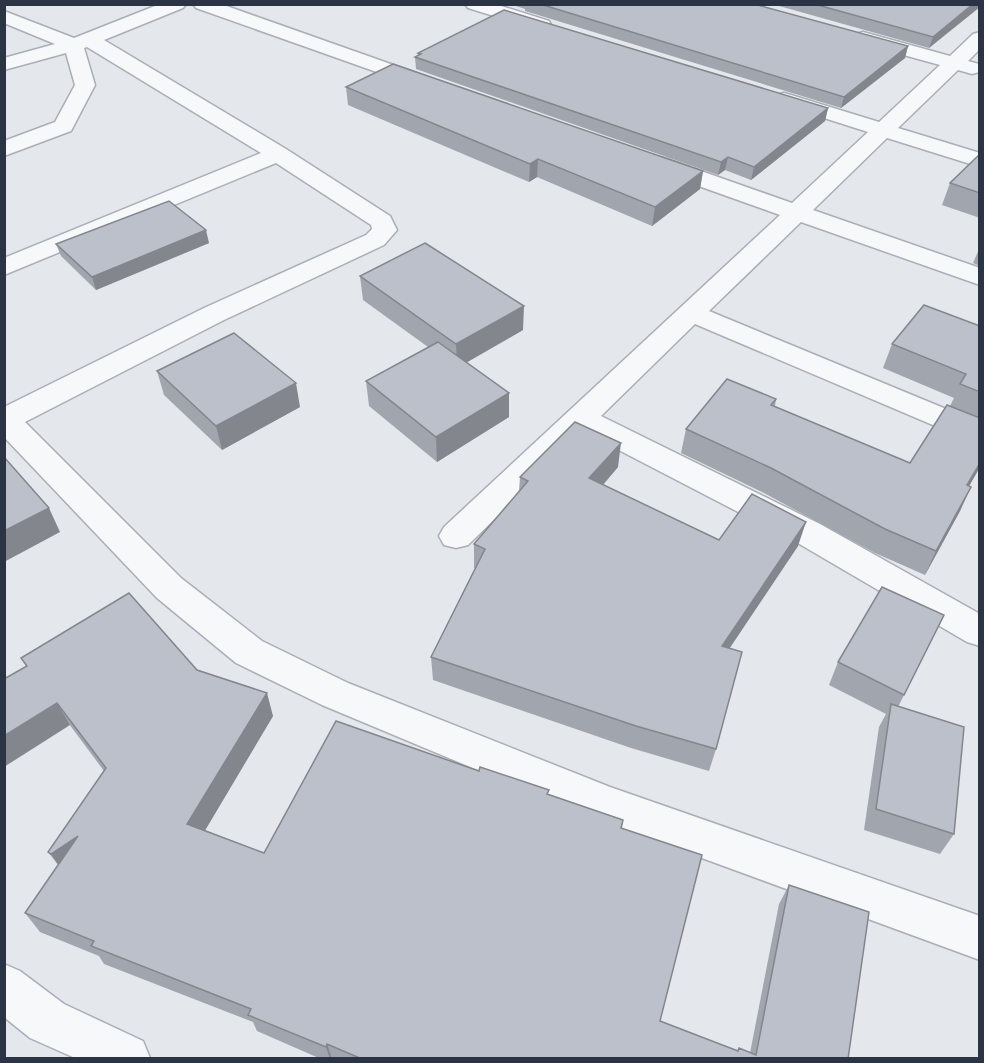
<svg xmlns="http://www.w3.org/2000/svg" width="984" height="1063" font-family="Overpass,sans-serif">
  <rect width="100%" height="100%" fill="#e4e7ec"/>
  <g fill="none" stroke-linecap="round" stroke-linejoin="round">
    <!-- minor casing -->
    <g stroke="#a9aeb7" stroke-width="3">
      <g id="minor">
        <polygon points="160,4 186,4 183,8 104,40 286,149 390,216 397,230 384,245 224,320 25,422 181,578 262,641 348,683 610,787 980,916 980,960 590,817 322,705 236,663 157,598 4,437 4,407 204,308 366,235 372,229 371,225 276,163 4,275 4,258 261,153 87,47 84,48 95,85 71,131 4,156 4,141 55,122 75,85 66,53 4,70 4,58 55,44 4,23 4,11 74,38"/>
        <polygon points="193,4 221,4 433,79 436,83 433,87 419,87 196,8"/>
        <polygon points="465,4 495,4 549,21 551,25 549,29 542,31 468,8"/>
        <polygon points="863,32 950,56 973,34 980,32 980,49 968,61 979,64 979,72 972,74 958,70 898,128 980,153 980,167 887,138 813,210 980,268 980,285 801,222 709,311 980,423 980,445 695,324 601,416 820,524 980,614 980,646 967,642 796,542 584,432 468,545 456,548 444,545 439,536 444,527 780,215 651,169 648,164 651,159 659,157 667,159 792,203 868,132 777,103 774,99 777,95 784,93 791,95 879,122 940,65 856,42 853,38 856,34"/>
        <polygon points="4,964 20,971 64,1004 143,1041 150,1058 75,1058 30,1038 4,1017"/>
      </g>
    </g>
    <!-- minor -->
    <use href="#minor" fill="#f7f8fa" fill-rule="evenodd"/>
  </g>
  <!-- wall -->
  <g fill="#a1a5ae">
    <polygon points="510,4 754,4 908,46 905,58 841,108 525,11 525,9"/>
    <polygon points="772,4 980,4 929,48"/>
    <polygon points="418,53 828,108 825,121 751,180 725,170 718,175 416,69 415,57 418,55"/>
    <polygon points="346,87 703,171 700,189 652,226 537,177 529,182 348,105"/>
    <polygon points="980,154 980,218 942,205 950,183"/>
    <polygon points="209,243 96,290 61,256 56,244"/>
    <polygon points="980,247 980,266 973,263"/>
    <polygon points="360,276 523,330 467,362 509,393 509,417 437,462 369,406 366,381 428,347 363,300"/>
    <polygon points="980,326 980,467 969,486 960,511 925,575 875,553 764,493 681,453 686,429 776,399 775,406 910,463 950,406 954,398 883,368 892,344"/>
    <polygon points="157,371 300,407 222,450 164,395"/>
    <polygon points="618,467 603,485 719,540 798,546 729,649 716,749 709,771 631,748 433,680 431,657 475,568 474,568 474,544 519,491 520,477"/>
    <polygon points="944,615 898,707 954,834 940,854 864,830 879,727 886,714 829,685 838,662"/>
    <polygon points="21,658 197,670 273,716 205,830 264,853 548,795 623,820 622,828 660,1021 737,1051 739,1048 750,1053 779,904 789,885 848,1059 321,1059 257,1031 253,1022 104,964 99,956 40,932 25,913 58,865 48,852 104,771 26,666"/>
  </g>
  <!-- shaded-wall -->
  <g fill="#83868d">
    <polygon points="973,4 980,4 980,7 929,48 933,37"/>
    <polygon points="908,46 905,58 841,108 844,97"/>
    <polygon points="828,108 825,121 751,180 754,167"/>
    <polygon points="728,157 725,170 718,175 721,162"/>
    <polygon points="538,159 537,177 529,182 530,164"/>
    <polygon points="703,171 700,189 652,226 655,207"/>
    <polygon points="206,230 209,243 96,290 92,277"/>
    <polygon points="524,306 523,330 457,368 456,344"/>
    <polygon points="296,383 300,407 222,450 216,426"/>
    <polygon points="509,393 509,417 437,462 436,437"/>
    <polygon points="621,443 618,467 587,503 589,478"/>
    <polygon points="980,463 980,467 956,509 967,485"/>
    <polygon points="971,487 960,511 925,575 936,551"/>
    <polygon points="49,508 60,532 4,562 4,531"/>
    <polygon points="806,522 798,546 715,670 722,646"/>
    <polygon points="267,693 273,716 197,844 187,824"/>
    <polygon points="57,703 70,725 4,767 4,736"/>
    <polygon points="78,836 65,874 51,854"/>
    <polygon points="327,1044 332,1059 330,1059 326,1047"/>
  </g>
  <!-- building -->
  <g fill="#bbc0ca" stroke="#83868d" stroke-width="1.5">
    <polygon points="540,4 754,4 908,46 844,97"/>
    <polygon points="814,4 973,4 933,37"/>
    <polygon points="504,10 828,108 754,167 728,157 721,162 415,57 421,54 418,53"/>
    <polygon points="393,64 703,171 655,207 538,159 530,164 346,87"/>
    <polygon points="980,154 980,193 950,183"/>
    <polygon points="169,201 206,230 92,277 56,244"/>
    <polygon points="425,243 524,306 456,344 360,276"/>
    <polygon points="924,305 980,326 980,392 960,384 966,374 892,344"/>
    <polygon points="234,333 296,383 216,426 157,371"/>
    <polygon points="438,342 509,393 436,437 366,381"/>
    <polygon points="727,379 776,399 771,405 910,463 947,405 980,418 980,463 967,485 971,487 936,551 885,529 771,468 686,429"/>
    <polygon points="575,422 621,443 589,478 719,540 752,494 806,522 722,646 742,652 716,749 636,726 431,657 485,549 474,544 528,481 520,477"/>
    <polygon points="4,457 49,508 4,531"/>
    <polygon points="882,587 944,615 904,695 838,662"/>
    <polygon points="129,593 197,670 267,693 187,824 264,853 336,721 479,771 480,767 549,790 547,794 623,820 621,828 702,855 660,1021 738,1051 739,1048 756,1055 789,885 869,912 848,1059 362,1059 327,1044 326,1047 248,1015 251,1009 91,946 94,941 25,913 78,836 51,854 48,852 106,768 57,703 4,736 4,679 27,666 21,658"/>
    <polygon points="891,704 964,727 954,834 876,809"/>
  </g>
  <!-- border -->
  <rect width="984" height="1063" fill="none" stroke="#2b3445" stroke-width="12"/>
</svg>
